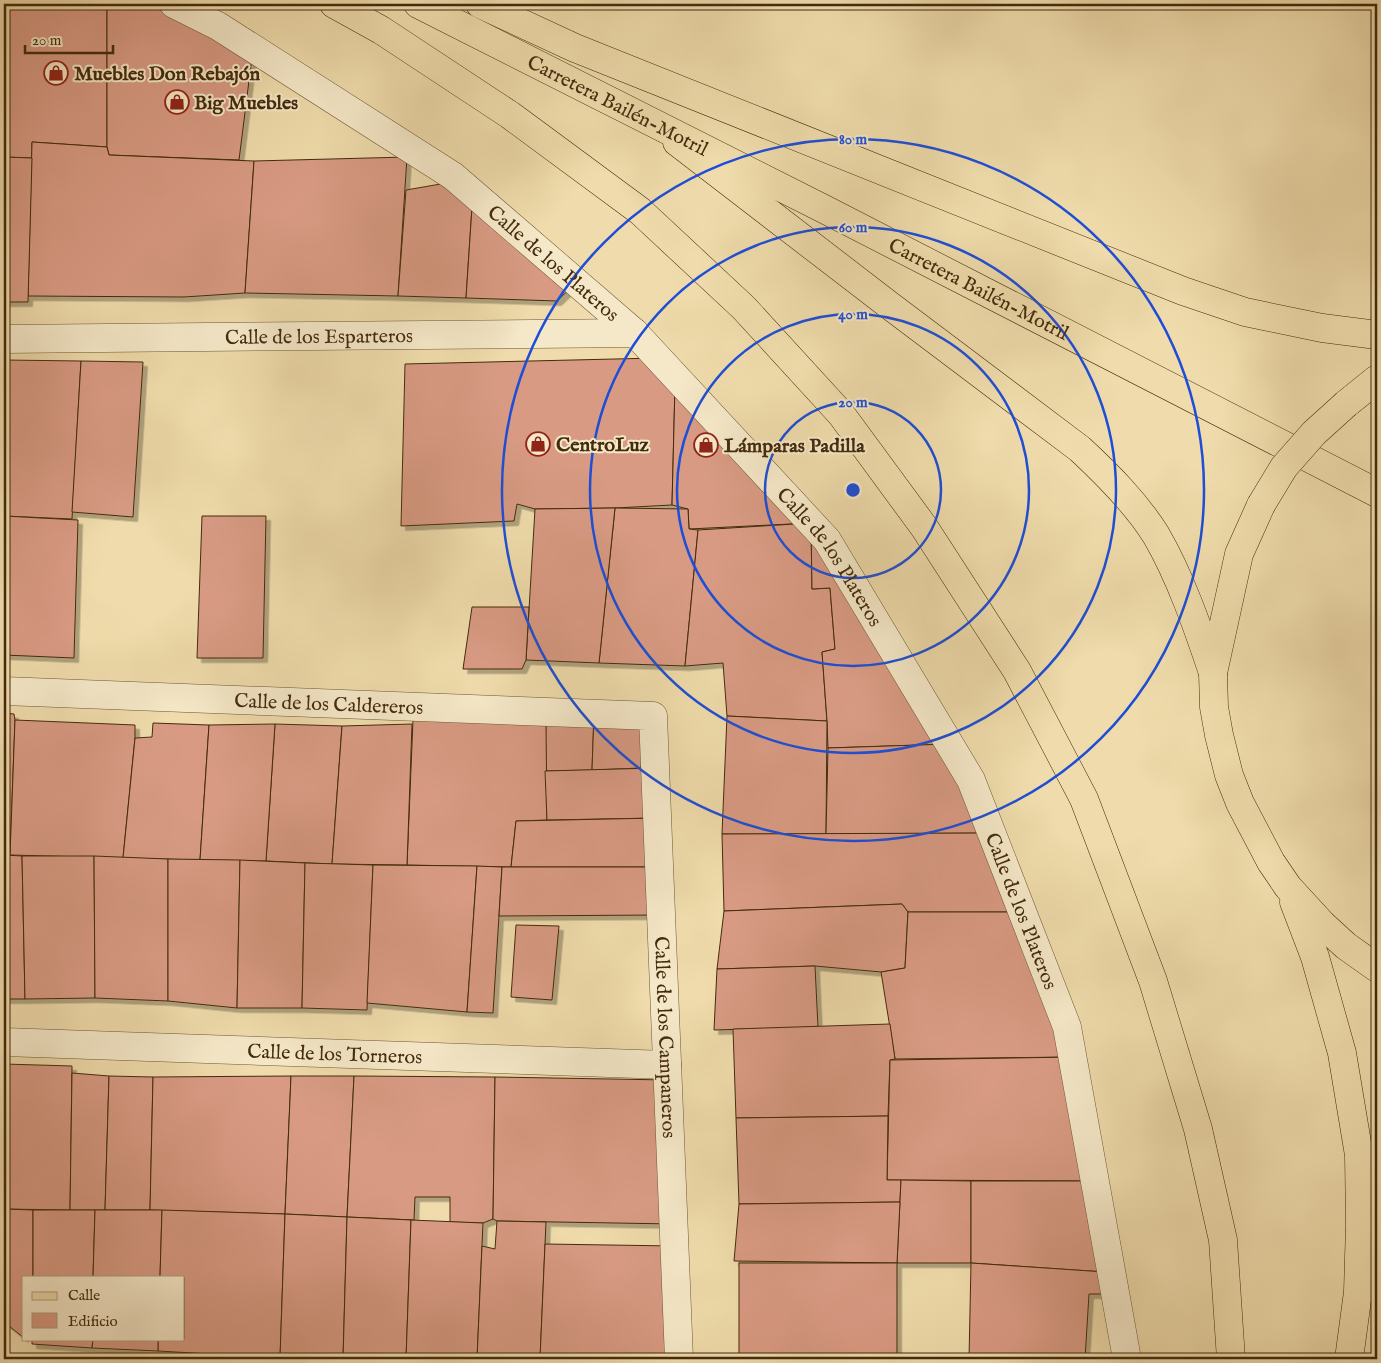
<svg xmlns="http://www.w3.org/2000/svg" width="1381" height="1363" font-family="'IM FELL English',serif">
  <defs>
    <filter id="shadow"><feDropShadow dx="4.5" dy="4.5" stdDeviation="0" flood-color="#0004"/></filter>
  </defs>
  <rect width="100%" height="100%" fill="#efdbab"/>
  <filter id="stains"><feTurbulence type="fractalNoise" baseFrequency=".004" numOctaves="4"/><feColorMatrix values="0 0 0 0 .2 0 0 0 0 .09 0 0 0 0 .02 0 0 0 .5 -.17"/></filter>
  <radialGradient id="worn" r=".72"><stop offset=".6" stop-color="#630" stop-opacity="0"/><stop offset="1" stop-color="#630" stop-opacity=".3"/></radialGradient>
  <!-- building -->
  <g fill="#d89a83" stroke="#432b0d" filter="url(#shadow)">
    <polygon points="4,4 107,4 107,147 32,142 32,158 4,157"/>
    <polygon points="107,4 149,4 252,57 239,160 109,155 107,147"/>
    <polygon points="32,142 107,147 109,155 254,161 245,293 184,297 28,296"/>
    <polygon points="4,157 32,158 28,302 4,302"/>
    <polygon points="407,157 398,296 245,293 254,161"/>
    <polygon points="458,181 472,207 466,298 398,296 406,190"/>
    <polygon points="472,207 576,283 557,301 466,298"/>
    <polygon points="657,358 675,385 672,505 615,508 535,509 517,504 514,521 401,526 405,364"/>
    <polygon points="4,360 81,361 72,519 4,516"/>
    <polygon points="81,361 143,362 133,517 72,512"/>
    <polygon points="675,385 811,523 689,529 688,509 672,505"/>
    <polygon points="615,508 688,509 689,529 698,530 685,666 599,663"/>
    <polygon points="615,508 599,663 526,660 535,509"/>
    <polygon points="4,516 78,520 74,658 4,655"/>
    <polygon points="202,516 266,516 263,658 197,658"/>
    <polygon points="811,523 812,589 830,588 835,649 822,652 827,721 727,716 723,663 685,666 698,530"/>
    <polygon points="811,523 949,744 828,748 827,721 822,652 835,649 830,588 812,589"/>
    <polygon points="472,607 529,607 526,660 522,669 463,669"/>
    <polygon points="546,712 594,714 592,770 545,771"/>
    <polygon points="4,713 14,714 15,720 10,855 4,855"/>
    <polygon points="594,714 645,715 641,768 592,770"/>
    <polygon points="727,716 827,721 826,834 722,834"/>
    <polygon points="15,720 135,725 135,738 123,858 10,855"/>
    <polygon points="413,720 546,723 547,820 516,821 511,867 407,865"/>
    <polygon points="153,723 209,725 200,860 123,858 135,738 152,737"/>
    <polygon points="275,724 342,726 332,864 266,861"/>
    <polygon points="275,724 266,861 200,860 209,725"/>
    <polygon points="412,724 407,865 332,864 342,726"/>
    <polygon points="949,744 991,833 826,834 828,748"/>
    <polygon points="655,768 657,818 547,820 545,771"/>
    <polygon points="657,818 659,867 511,867 516,821"/>
    <polygon points="991,833 1022,912 908,912 902,904 724,911 722,834"/>
    <polygon points="4,855 22,856 25,999 4,999"/>
    <polygon points="22,856 94,856 95,998 25,999"/>
    <polygon points="94,856 168,859 168,1001 95,998"/>
    <polygon points="168,859 240,860 237,1008 168,1001"/>
    <polygon points="240,860 305,863 302,1008 237,1008"/>
    <polygon points="305,863 373,865 367,1010 302,1008"/>
    <polygon points="373,865 477,866 467,1012 367,1003"/>
    <polygon points="477,866 502,867 493,1013 467,1012"/>
    <polygon points="502,867 659,867 661,915 499,916"/>
    <polygon points="902,904 908,912 905,968 881,972 815,966 717,969 724,911"/>
    <polygon points="908,912 1022,912 1073,1057 895,1059 881,972 905,968"/>
    <polygon points="516,925 559,926 552,1000 511,997"/>
    <polygon points="815,966 818,1027 714,1030 717,969"/>
    <polygon points="890,1024 895,1059 890,1060 888,1116 736,1118 733,1029"/>
    <polygon points="1073,1057 1095,1181 887,1180 890,1060"/>
    <polygon points="4,1064 72,1066 70,1210 4,1209"/>
    <polygon points="72,1073 109,1076 105,1210 70,1210"/>
    <polygon points="109,1076 153,1077 150,1210 105,1210"/>
    <polygon points="291,1076 285,1214 150,1210 153,1077"/>
    <polygon points="291,1076 354,1076 347,1217 285,1214"/>
    <polygon points="354,1076 495,1077 493,1219 483,1223 450,1222 450,1197 415,1197 414,1220 347,1217"/>
    <polygon points="495,1077 668,1080 674,1224 497,1221 493,1219"/>
    <polygon points="888,1116 887,1180 901,1180 900,1202 739,1204 736,1118"/>
    <polygon points="901,1180 971,1181 971,1263 897,1263"/>
    <polygon points="971,1181 1095,1181 1105,1272 971,1263"/>
    <polygon points="900,1202 897,1263 734,1261 739,1204"/>
    <polygon points="4,1209 33,1210 33,1277 24,1277 24,1338 4,1322"/>
    <polygon points="33,1210 95,1210 93,1277 33,1277"/>
    <polygon points="95,1210 162,1210 160,1277 93,1277"/>
    <polygon points="162,1210 285,1214 280,1358 158,1351 158,1339 184,1339 184,1277 160,1277"/>
    <polygon points="285,1214 347,1217 343,1359 280,1358"/>
    <polygon points="347,1217 411,1220 406,1359 343,1359"/>
    <polygon points="411,1220 483,1223 477,1359 406,1359"/>
    <polygon points="497,1221 546,1222 540,1359 477,1359 482,1246 495,1249"/>
    <polygon points="545,1244 674,1246 679,1359 540,1359"/>
    <rect x="739" y="1263" width="158" height="96"/>
    <polygon points="971,1263 1105,1272 1110,1294 1089,1294 1085,1359 969,1359"/>
    <polygon points="32,1339 93,1339 92,1348 32,1344"/>
    <polygon points="93,1339 158,1339 158,1351 92,1348"/>
  </g>
  <g fill="none" stroke-linecap="round" stroke-linejoin="round">
    <!-- street casing -->
    <g stroke="#6e5734" stroke-width="29">
      <g id="street">
        <path id="s1" d="M174,4L218,26L453,176L635,333L827,540L971,780L1067,1027L1127,1359"/>
        <path id="s2" d="M4,339L635,333"/>
        <path id="s3" d="M4,691L653,716L679,1359"/>
        <path id="s4" d="M4,1042L667,1065"/>
      </g>
    </g>
    <!-- primary casing -->
    <g stroke="#432b0d" stroke-width="29">
      <g id="primary">
        <polyline points="334,4 381,30 510,115 640,211 744,308 841,414 924,527 1017,671 1084,799 1153,981 1198,1129 1223,1240 1231,1359"/>
        <polyline points="480,4 575,48 1183,291 1245,312 1322,328 1377,335"/>
        <path d="M677,142L889,305L1080,449C1108,475 1136,503 1156,535C1180,576 1198,628 1213,673"/>
        <polyline points="1346,404 1377,379"/>
        <polyline points="1261,505 1239,554 1213,673 1214,707 1219,735 1229,775 1240,803 1271,862 1288,887 1322,924 1346,946 1377,968"/>
        <polyline points="1294,902 1315,957 1342,1053 1359,1155 1360,1225 1358,1292 1349,1359"/>
      </g>
    </g>
    <!-- highway casing -->
    <g stroke="#432b0d" stroke-width="29">
      <g id="highway">
        <path id="s5" d="M418,4L824,209L1377,493"/>
      </g>
    </g>
    <!-- street -->
    <use href="#street" stroke="#f5e8c8" stroke-width="28"/>
    <!-- primary -->
    <use href="#primary" stroke="#efdbab" stroke-width="28"/>
    <!-- highway -->
    <use href="#highway" stroke="#efdbab" stroke-width="28"/>
    <!-- primary-bridge casing -->
    <g stroke="#432b0d" stroke-width="29" stroke-linecap="butt">
      <polyline id="primary-bridge" points="1261,505 1284,467 1314,433 1346,404"/>
    </g>
    <!-- primary-bridge -->
    <use href="#primary-bridge" stroke="#efdbab" stroke-width="28"/>
  </g>
  <!-- distance rings -->
  <g fill="none" stroke="#1d4ed8" stroke-width="2.5">
    <circle cx="853" cy="490" r="88"/>
    <circle cx="853" cy="490" r="176"/>
    <circle cx="853" cy="490" r="263"/>
    <circle cx="853" cy="490" r="351"/>
  </g>
  <!-- icons -->
  <defs>
    <g id="shop-ring" transform="scale(1.25)"><circle r="9.5" fill="#f5e8c8" stroke="#8f2418" stroke-width="1.5"/><path d="M-5-2.5h2.3a2.7 3.5 0 0 1 5.4 0H5L5.5 6h-11ZM-1.5-2.5h3a1.5 2.3 0 0 0-3 0Z" fill="#8f2418"/></g>
  </defs>
  <g fill-rule="evenodd">
    <use href="#shop-ring" x="56" y="73"/>
    <use href="#shop-ring" x="177" y="102"/>
    <use href="#shop-ring" x="538" y="444"/>
    <use href="#shop-ring" x="706" y="445"/>
  </g>
  <g text-anchor="middle" stroke-width="4" stroke-linejoin="round" paint-order="stroke">
    <!-- poi labels -->
    <g font-size="20" font-weight="bold" fill="#432b0d" stroke="#f5e8c8" text-anchor="start">
      <text x="74" y="80">Muebles Don Rebajón</text>
      <text x="194" y="109">Big Muebles</text>
      <text x="556" y="451">CentroLuz</text>
      <text x="724" y="452">Lámparas Padilla</text>
    </g>
    <!-- street labels -->
    <g font-size="20" fill="#432b0d" stroke="#f5e8c8">
      <text dy="7" stroke="none"><textPath href="#s5" startOffset="224">Carretera Bailén-Motril</textPath></text>
      <text dy="7" stroke="none"><textPath href="#s1" startOffset="461">Calle de los Plateros</textPath></text>
      <text dy="7" stroke="none"><textPath href="#s5" startOffset="629">Carretera Bailén-Motril</textPath></text>
      <text dy="7" stroke="none"><textPath href="#s2" startOffset="315">Calle de los Esparteros</textPath></text>
      <text dy="7" stroke="none"><textPath href="#s1" startOffset="866">Calle de los Plateros</textPath></text>
      <text dy="7" stroke="none"><textPath href="#s3" startOffset="325">Calle de los Caldereros</textPath></text>
      <text dy="7" stroke="none"><textPath href="#s1" startOffset="1271">Calle de los Plateros</textPath></text>
      <text dy="7" stroke="none"><textPath href="#s3" startOffset="971">Calle de los Campaneros</textPath></text>
      <text dy="7" stroke="none"><textPath href="#s4" startOffset="331">Calle de los Torneros</textPath></text>
    </g>
  </g>
  <circle cx="853" cy="490" r="8" fill="#1d4ed8" stroke="#f5e8c8" stroke-width="2.5"/>
  <g font-size="15" text-anchor="middle" font-weight="bold" fill="#1d4ed8" stroke="#f5e8c8" stroke-width="4" stroke-linejoin="round" paint-order="stroke">
    <text x="853" y="144">80 m</text>
    <text x="853" y="232">60 m</text>
    <text x="853" y="319">40 m</text>
    <text x="853" y="407">20 m</text>
  </g>
  <!-- margin -->
  <rect width="1381" height="1363" fill="none" stroke="#efdbab" stroke-width="20"/>
  <rect x="5" y="5" width="1371" height="1353" fill="none" stroke="#432b0d" stroke-width="2.5"/>
  <rect x="10" y="10" width="1361" height="1343" fill="none" stroke="#432b0d"/>
  <!-- legend -->
  <rect x="22" y="1276" width="162" height="65" fill="#f5e8c8" stroke="#ae9c7d"/>
  <rect x="32" y="1292" width="25" height="8" fill="#efdbab" stroke="#ae9c7d"/>
  <text x="68" y="1300" font-size="15" fill="#432b0d">Calle</text>
  <rect x="32" y="1313" width="25" height="15" fill="#d89a83" stroke="#ae9c7d"/>
  <text x="68" y="1326" font-size="15" fill="#432b0d">Edificio</text>
  <!-- scale -->
  <path d="M25 45v8h88v-8" fill="none" stroke="#432b0d" stroke-width="2.5"/>
  <text x="32" y="45" font-size="15" fill="#432b0d" stroke="#f5e8c8" stroke-width="4" paint-order="stroke">20 m</text>
  <rect width="100%" height="100%" filter="url(#stains)"/>
  <rect width="100%" height="100%" fill="url(#worn)"/>
</svg>
